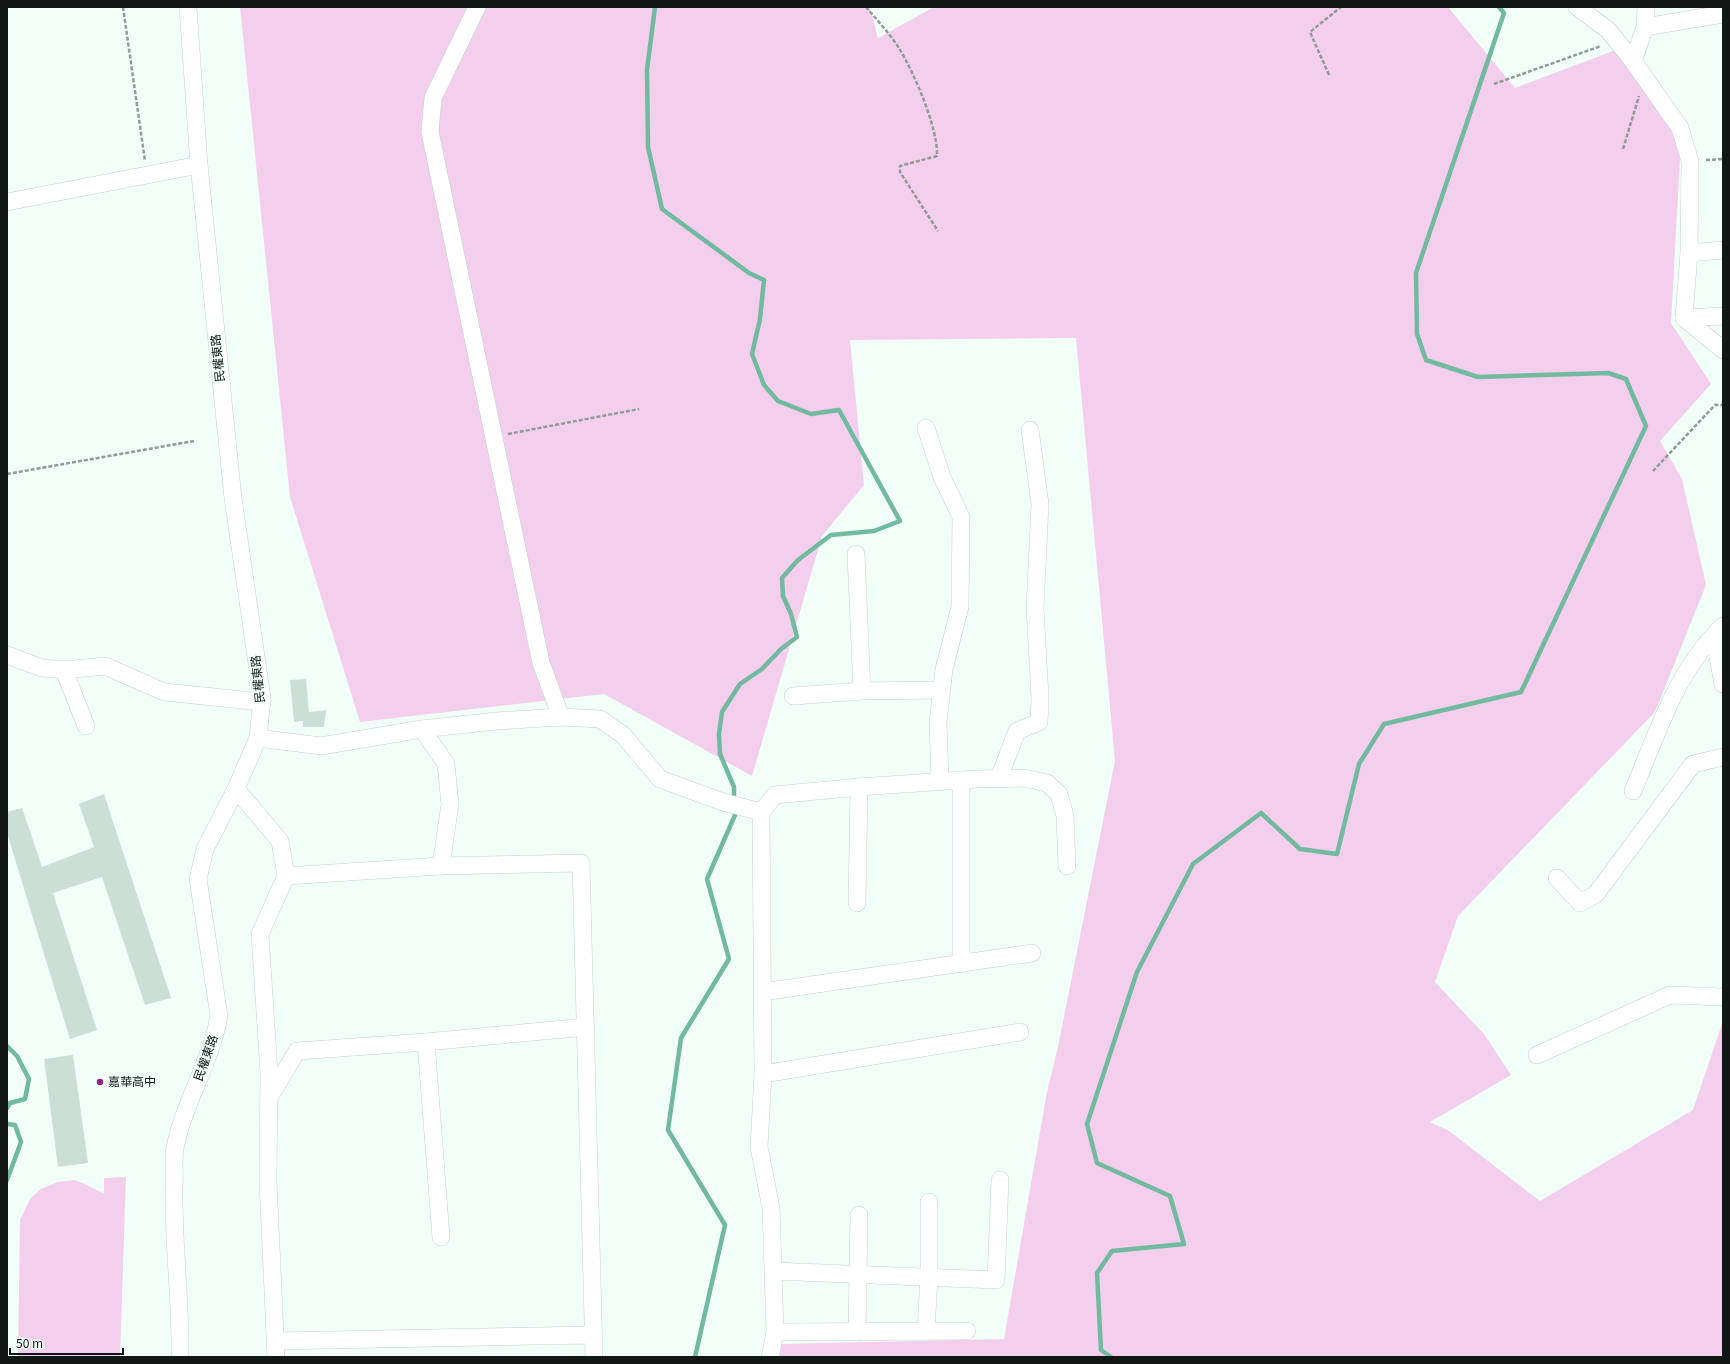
<svg xmlns="http://www.w3.org/2000/svg" width="1730" height="1364" font-family="Georgia,'Noto Sans TC',serif">
  <rect width="100%" height="100%" fill="#f2fff9"/>
  <!-- green -->
  <g fill="#f3ceed">
    <polygon points="240,7 870,7 878,38 934,7 1448,7 1515,88 1621,48 1681,139 1671,323 1711,384 1660,441 1682,479 1706,585 1655,712 1458,916 1435,982 1484,1034 1511,1075 1430,1122 1449,1131 1540,1201 1693,1110 1723,1021 1723,1357 780,1357 781,1344 1004,1339 1047,1092 1058,1047 1115,761 1076,338 850,340 864,485 822,536 752,776 604,694 360,722 290,497"/>
    <polygon points="126,1177 120,1357 18,1357 20,1220 30,1199 41,1189 58,1182 74,1180 85,1184 104,1194 104,1178"/>
  </g>
  <g fill="none" stroke-linecap="round" stroke-linejoin="round">
    <!-- stream -->
    <g stroke="#71ba9f" stroke-width="4.5">
      <polyline points="655,7 647,70 648,147 662,209 749,273 764,280 760,319 752,354 764,385 778,401 811,414 839,410 900,521 874,531 831,535 798,560 782,578 783,596 791,614 797,637 781,649 762,669 740,684 722,712 719,734 720,754 734,787 734,802"/>
      <polyline points="7,1046 17,1056 29,1079 25,1099 10,1103 7,1108"/>
      <polyline points="7,1124 15,1125 21,1142 7,1180"/>
      <polyline points="695,1357 725,1225 668,1130 681,1038 729,959 707,879 735,815 735,809"/>
      <polyline points="1111,1357 1101,1350 1097,1273 1112,1251 1184,1244 1170,1196 1097,1163 1087,1124 1137,972 1193,864 1261,813 1300,849 1337,854 1359,764 1384,724 1521,692 1646,426 1626,379 1608,373 1478,377 1426,360 1417,334 1416,273 1504,13 1499,7"/>
    </g>
  </g>
  <!-- building -->
  <g fill="#cbdfd6">
    <polygon points="306,679 309,712 326,710 324,727 303,727 303,721 294,722 290,680"/>
    <polygon points="104,794 171,998 145,1005 102,877 53,893 97,1030 70,1039 7,833 7,812 22,808 42,867 94,847 79,804"/>
    <polygon points="73,1055 88,1163 58,1167 44,1059"/>
  </g>
  <g fill="none" stroke-linecap="round" stroke-linejoin="round">
    <!-- minor casing -->
    <g stroke="#bfd3ca" stroke-width="18">
      <g id="minor">
        <polyline points="477,7 433,98 430,132 541,663 561,717"/>
        <polyline points="1577,7 1608,30 1633,61 1680,128 1690,161 1689,253 1684,318"/>
        <polyline points="1645,27 1723,14"/>
        <polyline points="1633,61 1645,27 1646,7"/>
        <polyline points="7,202 199,165"/>
        <polyline points="1689,253 1723,250"/>
        <polyline points="1684,318 1723,350"/>
        <polyline points="1684,318 1723,316"/>
        <polyline points="926,428 942,477 961,517 960,607 944,669 938,722 940,781"/>
        <polyline points="856,554 862,691"/>
        <polyline points="1714,635 1723,684"/>
        <polyline points="7,655 42,668 64,670 105,666 164,692 262,702"/>
        <polyline points="64,670 86,726"/>
        <polyline points="793,696 862,691 941,690"/>
        <polyline points="422,729 446,764 450,804 441,866"/>
        <polyline points="258,738 321,746 422,729 496,721 561,717 600,719 623,735 660,779 723,802 761,812 763,1074 759,1147 771,1208 775,1332 770,1357"/>
        <polyline points="999,778 1017,731 1039,722 1040,698 1035,608 1040,504 1030,430"/>
        <polyline points="961,780 961,964"/>
        <polyline points="236,789 280,841 286,876 260,934 269,1073 268,1181 276,1357"/>
        <path d="M1633,791C1657,734 1677,669 1723,626"/>
        <polyline points="761,812 775,795 859,787 977,779 1024,778 1047,783 1059,794 1065,816 1067,866"/>
        <polyline points="286,876 441,866 581,863 594,1357"/>
        <polyline points="1557,878 1580,903 1596,894 1693,764 1723,757"/>
        <polyline points="857,903 859,787"/>
        <polyline points="762,992 1032,953"/>
        <polyline points="426,1042 441,1237"/>
        <polyline points="1537,1055 1670,995 1723,997"/>
        <polyline points="763,1074 1020,1032"/>
        <polyline points="269,1098 297,1051 426,1042 586,1027"/>
        <polyline points="773,1271 996,1280 1000,1180"/>
        <polyline points="926,1331 929,1277 929,1202"/>
        <polyline points="775,1332 967,1331"/>
        <polyline points="857,1332 859,1215"/>
        <polyline points="275,1341 593,1335"/>
        <path d="M180,1357C181,1300 173,1244 174,1187C175,1175 173,1160 175,1148C184,1102 211,1062 219,1016L198,879L205,849L236,789L258,738L262,698L233,498L199,165L188,7"/>
      </g>
    </g>
    <!-- path -->
    <g stroke="#909b96" stroke-width="2.5" stroke-dasharray="4 2" stroke-linecap="butt">
      <polyline points="123,7 145,161"/>
      <path d="M866,7C877,20 890,34 899,48C914,73 938,127 937,156L900,166V172L938,231"/>
      <polyline points="1329,75 1310,32 1341,7"/>
      <polyline points="1494,84 1601,46"/>
      <polyline points="1623,149 1639,96"/>
      <polyline points="1706,160 1723,159"/>
      <polyline points="508,434 639,409"/>
      <polyline points="1653,471 1715,405 1723,405"/>
      <polyline points="7,474 194,441"/>
    </g>
    <!-- minor -->
    <use href="#minor" stroke="#fff" stroke-width="17"/>
  </g>
  <!-- markers -->
  <circle fill="#8f2385" stroke="#f2fff9" stroke-width="1.5" cx="100" cy="1082" r="4"/>
  <g text-anchor="middle" stroke-width="3.5" stroke-linejoin="round" paint-order="stroke">
    <!-- street labels -->
    <g font-size="12" fill="#101714" stroke="#f2fff9">
      <text transform="translate(218 358) rotate(-96)" y="4">民權東路</text>
      <text transform="translate(258 679) rotate(-96)" y="4">民權東路</text>
      <text transform="translate(206 1058) rotate(-70)" y="4">民權東路</text>
    </g>
    <!-- poi labels -->
    <g font-size="12" fill="#101714" stroke="#f2fff9" text-anchor="start">
      <text x="108" y="1086">嘉華高中</text>
    </g>
  </g>
  <!-- border -->
  <rect width="1730" height="1364" fill="none" stroke="#101714" stroke-width="16"/>
  <!-- scale -->
  <path d="M10 1348v6h113v-6" fill="none" stroke="#101714" stroke-width="2"/>
  <text x="16" y="1348" font-size="12" fill="#101714" stroke="#f2fff9" stroke-width="3" paint-order="stroke">50 m</text>
</svg>
